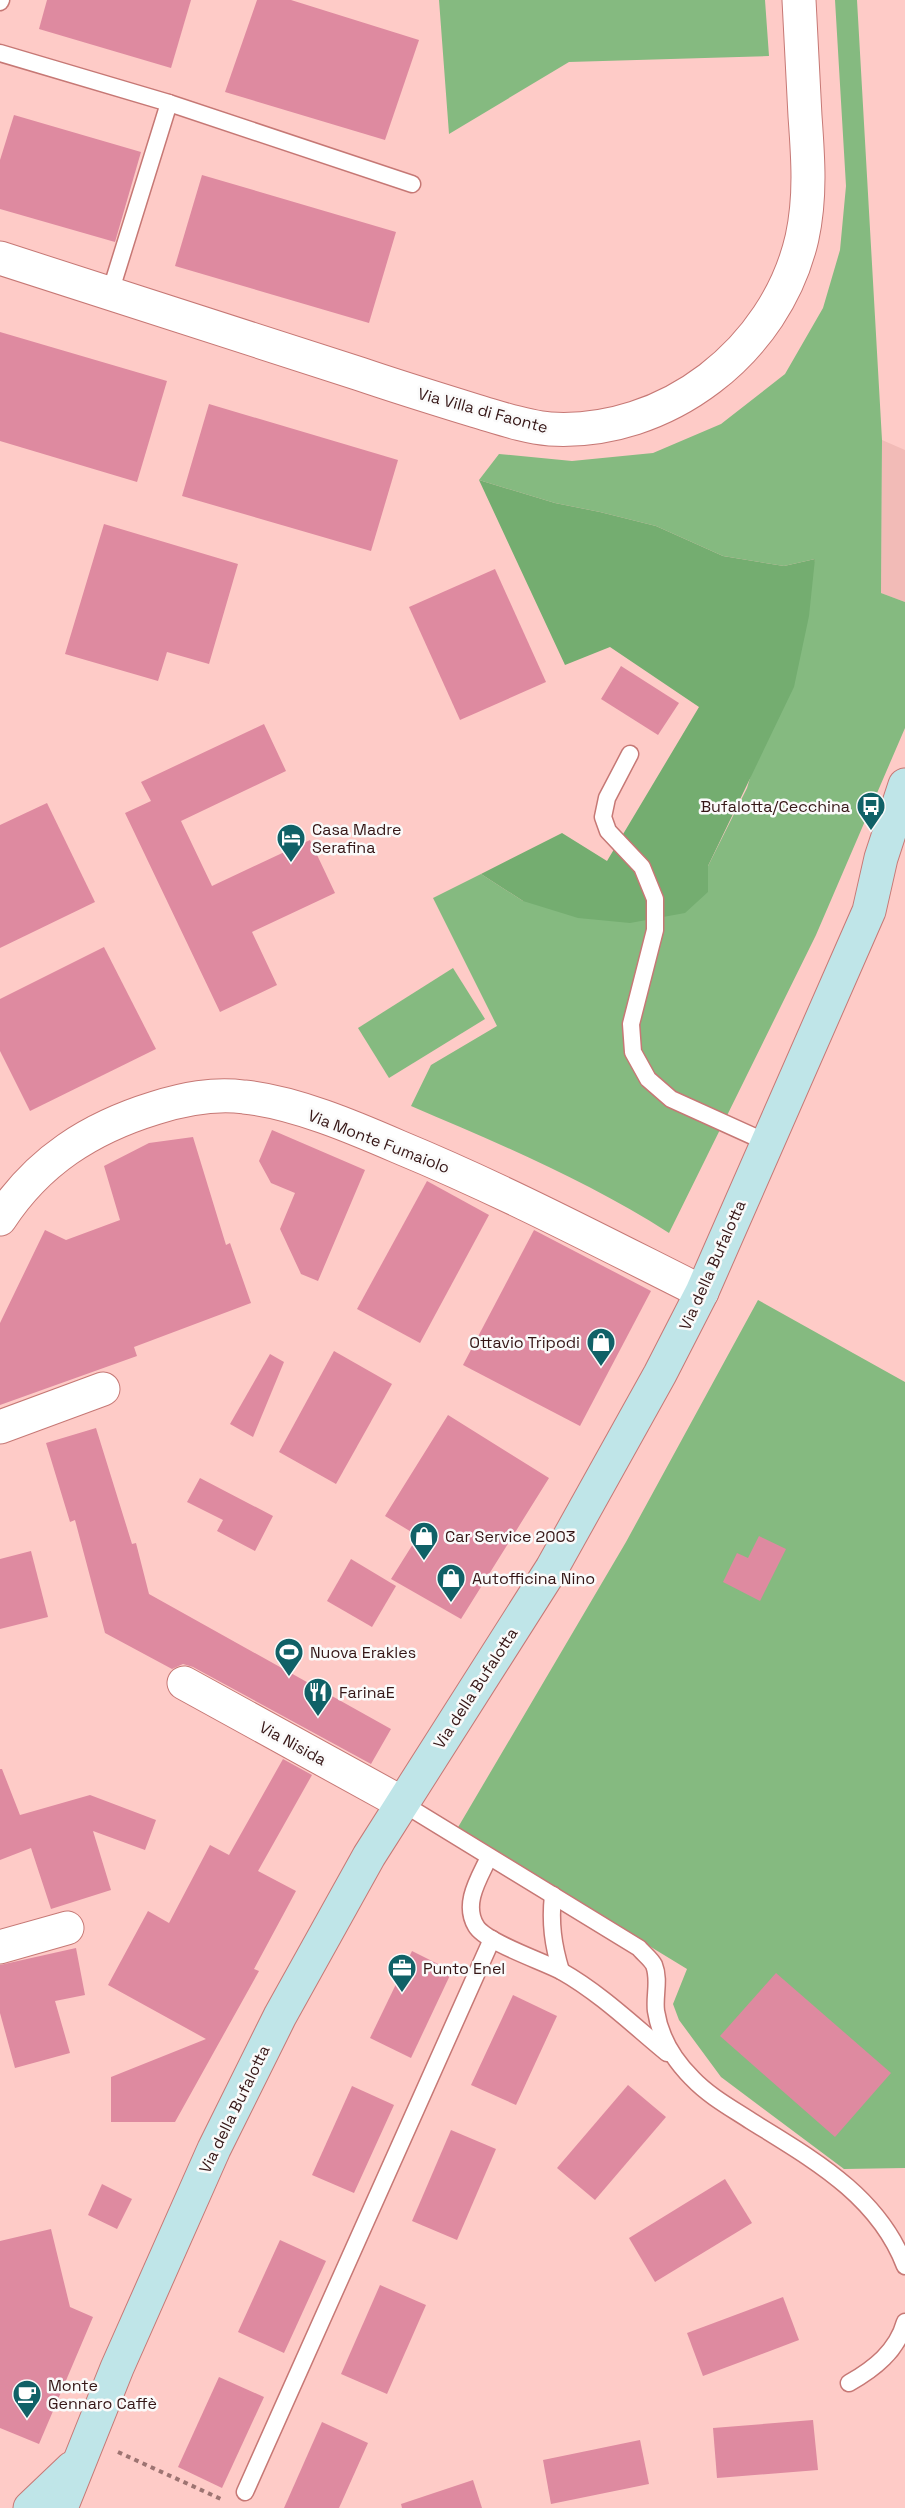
<svg xmlns="http://www.w3.org/2000/svg" width="905" height="2508" font-family="'Space Grotesk',sans-serif">
  <rect width="100%" height="100%" fill="#fecbc7"/>
  <!-- built -->
  <polygon fill="#f2bbb7" points="882,440 905,450 905,602 881,593"/>
  <!-- green -->
  <g fill="#85ba80">
    <polygon points="439,0 765,0 769,56 569,62 449,134"/>
    <path d="M835,0H857L882,440L881,593L905,602V728L816,935L669,1233C588,1181 500,1144 411,1106L431,1065L497,1026L433,898L481,874L523,901L708,892V866L747,788L815,559L784,566L723,556L656,526L600,512L555,503L479,480L499,454L572,461L653,453L721,424L785,374L823,308L840,250L846,186Z"/>
    <polygon points="453,968 485,1019 389,1078 358,1028"/>
    <polygon points="758,1300 905,1382 905,2168 844,2169 721,2077 679,2020 673,2004 687,1969 457,1829 626,1542"/>
  </g>
  <!-- forest -->
  <polygon fill="#74ad70" points="479,480 555,503 600,512 656,526 723,556 784,566 815,559 809,616 794,687 708,866 708,892 685,913 630,923 578,918 523,901 481,874 562,833 607,861 699,707 610,647 565,665"/>
  <!-- building -->
  <g fill="#de8aa0">
    <polygon points="47,0 191,0 171,68 39,29"/>
    <polygon points="257,0 291,0 419,40 385,140 225,92"/>
    <polygon points="14,115 141,152 115,242 0,209 0,160"/>
    <polygon points="202,175 396,232 369,323 175,266"/>
    <polygon points="0,332 167,381 137,482 0,441"/>
    <polygon points="209,404 398,460 371,551 182,496"/>
    <polygon points="104,524 238,564 209,664 167,652 158,681 65,654"/>
    <polygon points="495,569 546,682 460,720 409,607"/>
    <polygon points="621,666 679,703 658,735 601,699"/>
    <polygon points="264,724 286,771 181,821 212,886 310,840 335,893 252,932 277,985 220,1012 125,813 151,801 141,782"/>
    <polygon points="47,803 95,902 0,948 0,825"/>
    <polygon points="104,947 156,1049 30,1111 0,1051 0,999"/>
    <polygon points="272,1130 365,1170 318,1281 301,1274 280,1229 295,1193 271,1183 259,1161"/>
    <polygon points="193,1137 226,1245 230,1243 251,1303 134,1347 137,1356 0,1405 0,1323 45,1230 66,1240 120,1220 104,1166 149,1143"/>
    <polygon points="427,1181 489,1215 420,1343 357,1309"/>
    <polygon points="534,1230 651,1291 580,1426 463,1365"/>
    <polygon points="334,1351 392,1384 336,1484 279,1452"/>
    <polygon points="270,1354 284,1362 253,1437 230,1424"/>
    <polygon points="448,1415 549,1478 461,1619 391,1579 418,1536 385,1516"/>
    <polygon points="96,1428 132,1544 136,1543 149,1594 391,1729 371,1764 193,1667 183,1664 172,1669 105,1633 75,1520 70,1522 46,1443"/>
    <polygon points="200,1478 273,1516 255,1551 217,1531 223,1520 187,1502"/>
    <polygon points="759,1536 786,1549 760,1601 723,1582 737,1553 748,1558"/>
    <polygon points="31,1551 48,1617 0,1629 0,1559"/>
    <polygon points="351,1559 396,1586 372,1627 327,1601"/>
    <polygon points="283,1759 312,1775 258,1871 296,1891 254,1969 259,1971 175,2122 111,2122 111,2077 206,2039 108,1985 148,1911 169,1923 210,1845 229,1855"/>
    <polygon points="0,1769 2,1769 20,1815 90,1795 156,1820 145,1850 93,1831 111,1890 51,1909 31,1848 0,1860"/>
    <polygon points="76,1948 85,1995 55,2001 70,2053 15,2068 0,2013 0,1965"/>
    <polygon points="412,1951 452,1971 411,2058 370,2038"/>
    <polygon points="776,1973 891,2073 835,2137 720,2036"/>
    <polygon points="513,1995 557,2016 516,2105 471,2085"/>
    <polygon points="628,2085 666,2117 595,2200 557,2168"/>
    <polygon points="352,2086 394,2105 354,2193 312,2175"/>
    <polygon points="451,2130 496,2149 457,2240 412,2221"/>
    <polygon points="725,2179 752,2223 655,2282 629,2238"/>
    <polygon points="102,2184 132,2199 117,2229 88,2215"/>
    <polygon points="51,2229 70,2307 93,2317 39,2444 0,2428 0,2241"/>
    <polygon points="280,2240 326,2261 284,2353 238,2332"/>
    <polygon points="380,2285 426,2305 387,2394 341,2374"/>
    <polygon points="783,2297 799,2340 703,2376 687,2333"/>
    <polygon points="219,2377 264,2397 222,2488 178,2467"/>
    <polygon points="813,2420 818,2470 717,2478 713,2428"/>
    <polygon points="322,2422 368,2443 339,2508 284,2508"/>
    <polygon points="640,2440 649,2484 551,2504 543,2460"/>
    <polygon points="473,2480 482,2508 402,2508 401,2504"/>
  </g>
  <g fill="none" stroke-linecap="round" stroke-linejoin="round">
    <!-- lane casing -->
    <g stroke="#c67875" stroke-width="19">
      <g id="lane">
        <polyline points="0,2 1,0"/>
        <polyline points="0,53 169,103"/>
        <polyline points="110,293 169,103 412,184"/>
        <polyline points="630,754 607,798 603,817 608,831 642,867 655,899 655,930 631,1024 633,1052 648,1079 671,1099 766,1142"/>
        <path d="M402,1803L639,1948C643,1953 651,1959 654,1965C660,1980 654,1996 656,2011C660,2037 674,2060 692,2078C709,2096 731,2108 751,2121C812,2159 878,2195 905,2266"/>
        <path d="M489,1857C480,1877 462,1903 476,1926C485,1942 542,1961 561,1971C600,1993 633,2025 667,2053"/>
        <path d="M553,1895C550,1923 553,1945 561,1971"/>
        <path d="M849,2383C874,2369 897,2351 905,2322"/>
        <polyline points="245,2492 492,1939"/>
      </g>
    </g>
    <!-- street casing -->
    <g stroke="#c67875" stroke-width="35">
      <g id="street">
        <path d="M0,258C120,296 240,335 360,374C398,387 437,399 476,411C500,418 525,427 550,429C666,436 776,351 802,238C811,197 808,157 805,116C803,77 801,39 799,0"/>
        <path d="M0,1219C38,1161 90,1128 155,1108C184,1099 213,1093 244,1097C294,1102 353,1127 399,1147C503,1190 602,1242 702,1292"/>
        <polyline points="0,1427 103,1389"/>
        <polyline points="184,1683 402,1803"/>
        <polyline points="0,1947 67,1928"/>
      </g>
    </g>
    <!-- secondary casing -->
    <g stroke="#c67875" stroke-width="35">
      <g id="secondary">
        <polyline points="30,2508 72,2468"/>
        <polyline points="61,2508 117,2368 214,2149 280,2016 369,1856 552,1568 660,1374 702,1292 869,911 881,858 905,785"/>
      </g>
    </g>
    <!-- path -->
    <polyline stroke="#9d7472" stroke-width="4" stroke-dasharray="4.5 4.5" stroke-linecap="butt" points="118,2452 223,2500"/>
    <!-- lane -->
    <use href="#lane" stroke="#fff" stroke-width="16"/>
    <!-- street -->
    <use href="#street" stroke="#fff" stroke-width="33"/>
    <!-- secondary -->
    <use href="#secondary" stroke="#bfe5e8" stroke-width="33"/>
  </g>
  <!-- icons -->
  <defs>
    <g id="bus-pin" transform="scale(1.5)"><path d="M0 17L-7.5 6A9.5 9.5 0 1 1 7.5 6Z" fill="#106167" stroke="#fafafa"/><path d="M-5-6H5V4H4V6H2V4H-2V6H-4V4H-5ZM-3.5-4V0h7V-4ZM-3.5 1.2v1.5H-2V1.2ZM2 1.2v1.5H3.5V1.2Z" fill="#fff"/></g>
    <g id="hotel-pin" transform="scale(1.5)"><path d="M0 17L-7.5 6A9.5 9.5 0 1 1 7.5 6Z" fill="#106167" stroke="#fafafa"/><path d="M-6-4.5h1.5V1H6V5H4.5V3h-9V5H-6ZM-4 0a1.8 1.8 0 1 1 3.6 0ZM.5 0V-2.5h3Q6-2.5 6 0Z" fill="#fff"/></g>
    <g id="shop-pin" transform="scale(1.5)"><path d="M0 17L-7.5 6A9.5 9.5 0 1 1 7.5 6Z" fill="#106167" stroke="#fafafa"/><path d="M-5-2.5h2.3a2.7 3.5 0 0 1 5.4 0H5L5.5 6h-11ZM-1.5-2.5h3a1.5 2.3 0 0 0-3 0Z" fill="#fff"/></g>
    <g id="stadium-pin" transform="scale(1.5)"><path d="M0 17L-7.5 6A9.5 9.5 0 1 1 7.5 6Z" fill="#106167" stroke="#fafafa"/><path d="M0-5a6.5 5 0 1 0 0 10a6.5 5 0 1 0 0-10ZM-3.5-1.8h7v3.6h-7Z" fill="#fff"/></g>
    <g id="restaurant-pin" transform="scale(1.5)"><path d="M0 17L-7.5 6A9.5 9.5 0 1 1 7.5 6Z" fill="#106167" stroke="#fafafa"/><path d="M-5-6h1v4h1v-4h1v4h1v-4h1v5L-1.5 .5V6h-2V.5L-5-1ZM5-6V6H3V1.5H1.5Q1.5-4 5-6Z" fill="#fff"/></g>
    <g id="office-pin" transform="scale(1.5)"><path d="M0 17L-7.5 6A9.5 9.5 0 1 1 7.5 6Z" fill="#106167" stroke="#fafafa"/><path d="M-6-3h4V-5.5h4V-3h4V5H-6ZM-1-4.5V-3h2v-1.5ZM-6 0V1H6V0Z" fill="#fff"/></g>
    <g id="cafe-pin" transform="scale(1.5)"><path d="M0 17L-7.5 6A9.5 9.5 0 1 1 7.5 6Z" fill="#106167" stroke="#fafafa"/><path d="M-5.5-4.5H6V0H3Q3 3.5 0 3.5H-2.5Q-5.5 3.5-5.5 0ZM3-3.2v2h1.7v-2ZM-6 4.5H4V6H-6Z" fill="#fff"/></g>
  </defs>
  <g fill-rule="evenodd">
    <use href="#bus-pin" x="871" y="806"/>
    <use href="#hotel-pin" x="291" y="838"/>
    <use href="#shop-pin" x="601" y="1342"/>
    <use href="#shop-pin" x="424" y="1536"/>
    <use href="#shop-pin" x="451" y="1578"/>
    <use href="#stadium-pin" x="289" y="1652"/>
    <use href="#restaurant-pin" x="318" y="1692"/>
    <use href="#office-pin" x="402" y="1968"/>
    <use href="#cafe-pin" x="27" y="2394"/>
  </g>
  <g text-anchor="middle" stroke-width="5" stroke-linejoin="round" paint-order="stroke">
    <!-- street labels -->
    <g font-size="16" fill="#351616" stroke="#fafafa">
      <text transform="translate(483 410) rotate(15)" y="6">Via Villa di Faonte</text>
      <text transform="translate(379 1141) rotate(21)" y="6">Via Monte Fumaiolo</text>
      <text transform="translate(712 1265) rotate(-66)" y="6">Via della Bufalotta</text>
      <text transform="translate(475 1688) rotate(-57)" y="6">Via della Bufalotta</text>
      <text transform="translate(293 1743) rotate(29)" y="6">Via Nisida</text>
      <text transform="translate(234 2109) rotate(-64)" y="6">Via della Bufalotta</text>
    </g>
    <!-- poi labels -->
    <g font-size="16" fill="#351616" stroke="#fafafa" text-anchor="start">
      <text x="850" y="812" text-anchor="end">Bufalotta/Cecchina</text>
      <text x="312" y="835">Casa Madre<tspan x="312" dy="18">Serafina</tspan></text>
      <text x="580" y="1348" text-anchor="end">Ottavio Tripodi</text>
      <text x="445" y="1542">Car Service 2003</text>
      <text x="472" y="1584">Autofficina Nino</text>
      <text x="310" y="1658">Nuova Erakles</text>
      <text x="339" y="1698">FarinaE</text>
      <text x="423" y="1974">Punto Enel</text>
      <text x="48" y="2391">Monte<tspan x="48" dy="18">Gennaro Caffè</tspan></text>
    </g>
  </g>
</svg>
